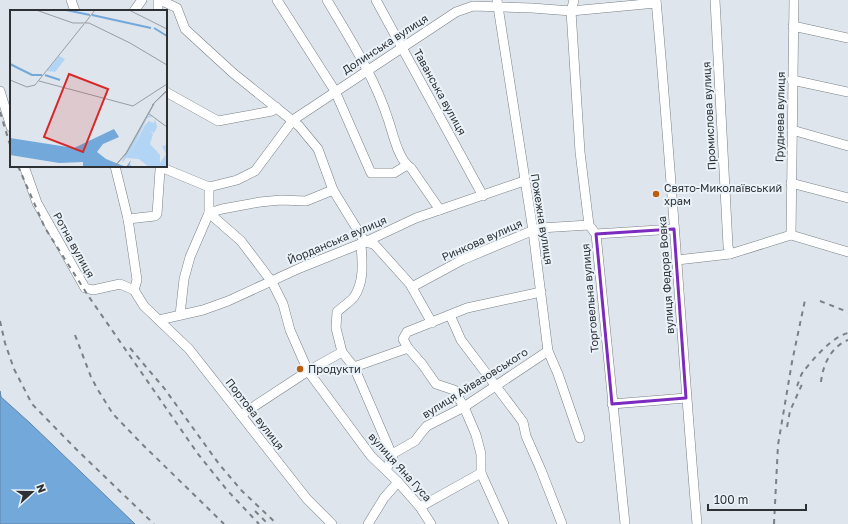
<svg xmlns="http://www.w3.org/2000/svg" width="848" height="524" font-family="'Golos Text',sans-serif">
  <rect width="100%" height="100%" fill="#dee5ec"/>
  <!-- water -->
  <polygon fill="#72a8da" stroke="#5e84a8" points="0,391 1,397 30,423 135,524 0,524"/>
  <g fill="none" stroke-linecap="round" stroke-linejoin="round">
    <!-- minor casing -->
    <g stroke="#798086" stroke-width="10">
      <g id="minor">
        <polyline points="71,0 75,11"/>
        <polyline points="158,0 158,11"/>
        <polyline points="160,0 177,8 185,29 233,73 299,126 318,149 333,190 365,242 374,244 410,284 432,323"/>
        <polyline points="277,0 335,91 371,173 394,173 407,165"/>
        <path d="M327,0C350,39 374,76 388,119C393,133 398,160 411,168L440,210"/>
        <polyline points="376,0 483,196"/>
        <polyline points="497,0 533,231 548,351 558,374 580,438"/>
        <polyline points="574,0 571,11 580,152 589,225 596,234 625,524"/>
        <path d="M656,0C672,174 682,349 697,524"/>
        <polyline points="715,0 728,246 730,254"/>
        <polyline points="134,11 142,0"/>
        <polyline points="793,26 848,38"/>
        <polyline points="792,80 848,92"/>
        <polyline points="0,91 11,127"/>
        <polyline points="166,92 218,121 272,111 276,107"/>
        <polyline points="792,130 848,146"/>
        <polyline points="24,166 37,203 85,288 93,290 120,284 134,290"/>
        <polyline points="115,166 128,219 137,280 134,290 144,306 189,349 307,499 332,524"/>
        <polyline points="163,166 163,168 209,187 209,213 241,241 272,282 283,304 290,330 308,371 371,456 398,482 420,507 431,524"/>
        <polyline points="791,183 848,198"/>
        <polyline points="209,187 237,180 255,171 293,120 456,12 473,6 532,8 571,11 656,3"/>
        <polyline points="128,219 155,216 157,214 160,170 163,168"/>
        <polyline points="596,234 674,229"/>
        <polyline points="791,235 794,0"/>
        <path d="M361,244C362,261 365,281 354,297C350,302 342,307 337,312L336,328L342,352L354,367L392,455"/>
        <polyline points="677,260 730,254 791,235 848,252"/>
        <polyline points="412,287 462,260 529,232 540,228 589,225"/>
        <polyline points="180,315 184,279 190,257 209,213 222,209 260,202 281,200 306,201 333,190"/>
        <polyline points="450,315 461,340 523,422 526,436 541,470 562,524"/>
        <polyline points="159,320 203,310 228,301 300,268 365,242 416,218 524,181"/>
        <polyline points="354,367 408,348"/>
        <polyline points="612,404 686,398"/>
        <polyline points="241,415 308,371 342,352"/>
        <polyline points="386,470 394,453 415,441 421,433 427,426 464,407 548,351"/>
        <polyline points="420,507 481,473"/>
        <polyline points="368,524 384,498 398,482"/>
        <polyline points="504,524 481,473 481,454 476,435 464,407 454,390 436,384 422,364 408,348 403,339 407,332 467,308 541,292"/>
      </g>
    </g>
    <!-- minor -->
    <use href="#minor" stroke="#fff" stroke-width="9"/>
    <!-- rail -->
    <g stroke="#7c8085" stroke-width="2" stroke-dasharray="5 5" stroke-linecap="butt">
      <polyline points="0,112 11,148"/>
      <polyline points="18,166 45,228 89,297 198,454 227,490 259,524"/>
      <polyline points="820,301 848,312"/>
      <polyline points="0,321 5,343 14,369 32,404 76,449 154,524"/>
      <polyline points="75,335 91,377 98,390 113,414 142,444 224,524"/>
      <polyline points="130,348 164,388 219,464 242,491 277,524"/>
      <path d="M821,382C823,364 831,347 848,340"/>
      <path d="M797,386C799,382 800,376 803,372C813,359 832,337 848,333"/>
      <polyline points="787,427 790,411 803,382"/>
      <polyline points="255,511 268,524"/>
      <polyline points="774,524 778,445 792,362 805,300"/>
    </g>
  </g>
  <!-- marked area -->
  <path fill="none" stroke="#7b2cbf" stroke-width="3" stroke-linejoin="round" d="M674,229L686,398L612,404L596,234Z"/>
  <!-- markers -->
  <g fill="#bc5e11" stroke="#ebf3fa" stroke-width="1.5">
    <circle cx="656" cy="194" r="4"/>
    <circle cx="300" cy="369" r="4"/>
  </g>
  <g text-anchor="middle" stroke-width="4" stroke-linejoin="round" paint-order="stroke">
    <!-- street labels -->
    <g font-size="11" fill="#2e3134" stroke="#ebf3fa">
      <text transform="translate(385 44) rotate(-33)" y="4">Долинська вулиця</text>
      <text transform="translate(440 92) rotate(61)" y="4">Таванська вулиця</text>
      <text transform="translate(709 116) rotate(-93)" y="4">Промислова вулиця</text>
      <text transform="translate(780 117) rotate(-89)" y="4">Груднева вулиця</text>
      <text transform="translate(542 219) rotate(81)" y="4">Пожежна вулиця</text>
      <text transform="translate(337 240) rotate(-23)" y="4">Йорданська вулиця</text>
      <text transform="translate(482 240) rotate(-24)" y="4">Ринкова вулиця</text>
      <text transform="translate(74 245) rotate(61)" y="4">Ротна вулиця</text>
      <text transform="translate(666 275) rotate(-94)" y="4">вулиця Федора Вовка</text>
      <text transform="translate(590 298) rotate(-95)" y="4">Торговельна вулиця</text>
      <text transform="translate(475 383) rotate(-32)" y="4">вулиця Айвазовського</text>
      <text transform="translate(255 414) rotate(52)" y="4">Портова вулиця</text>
      <text transform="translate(400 467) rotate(48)" y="4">вулиця Яна Гуса</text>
    </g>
    <!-- poi labels -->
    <g font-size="11" fill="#2e3134" stroke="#ebf3fa" text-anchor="start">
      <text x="664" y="192">Свято-Миколаївський<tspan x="664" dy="13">храм</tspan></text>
      <text x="308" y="373">Продукти</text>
    </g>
  </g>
  <!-- overview -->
  <g transform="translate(10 10)">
    <rect width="157" height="157" fill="#dee5ec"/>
    <path d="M49,46L55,49L45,62L37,61ZM140,105L142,107L137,108L120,144L135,115L139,111L144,113L145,109L147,117L144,123L140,121L143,124L140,134L150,145V153L156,144L152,136L157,135L156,157H139L129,149L118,148H116L113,152L112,151L137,107Z" fill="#b2d4f5"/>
    <path d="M104,119L109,127L93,134L87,142L96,149L116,157L121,150L119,156L121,155V157H73V152L49,153L0,145V128L64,138Z" fill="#72a8da"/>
    <path fill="none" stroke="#72a8da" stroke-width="2" d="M56,0L80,5M82,5L141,18M144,18L157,26M0,54L22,65H32M35,65L50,70"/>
    <path fill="none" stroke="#989da2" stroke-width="1" d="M26,0L63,13H79L120,33L157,55M119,0L157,19M75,13L85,0M0,70L17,77L25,75L74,14M29,71L123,96L157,74M142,95L157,81M138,103L157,117M104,157L116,144L144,94M104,157L116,143L144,93L157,80"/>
    <path fill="#d62828" fill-opacity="0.15" stroke="#d62828" stroke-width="2" d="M59,64L98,79L73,142L34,127Z"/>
    <rect width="157" height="157" fill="none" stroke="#2e3134" stroke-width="2"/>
  </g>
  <!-- north arrow -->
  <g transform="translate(32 492) rotate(69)" stroke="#ebf3fa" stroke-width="3" paint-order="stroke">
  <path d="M0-3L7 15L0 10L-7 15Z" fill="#2e3134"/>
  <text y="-6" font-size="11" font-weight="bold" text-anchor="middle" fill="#2e3134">N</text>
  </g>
  <!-- scale -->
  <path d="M708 504v6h98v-6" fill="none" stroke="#2e3134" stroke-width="2"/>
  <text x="714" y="504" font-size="12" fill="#2e3134" stroke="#ebf3fa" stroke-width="3" paint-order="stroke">100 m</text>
</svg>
